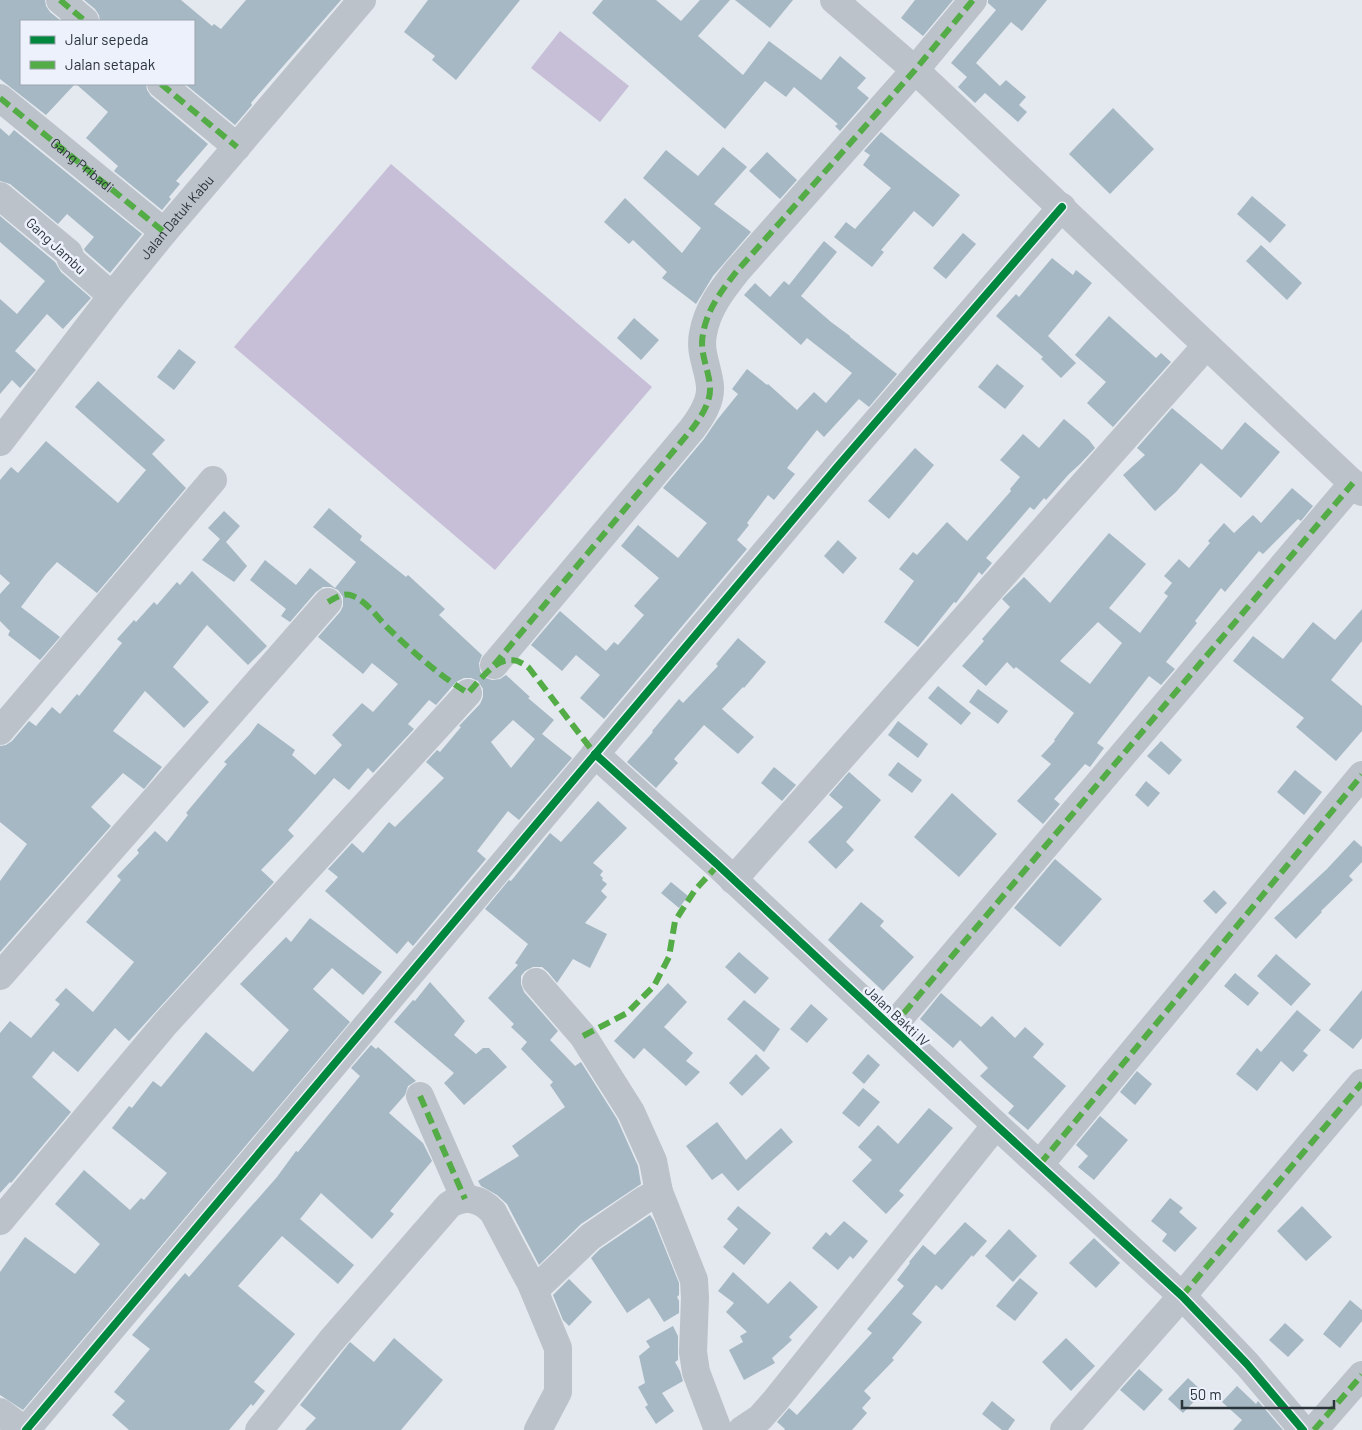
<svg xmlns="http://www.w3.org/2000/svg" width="1362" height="1430" font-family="Barlow,sans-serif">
  <rect width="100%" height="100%" fill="#e4e8ef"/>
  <!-- green -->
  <g fill="#c7bfd7">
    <polygon points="560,31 629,86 600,122 531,68"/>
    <polygon points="391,164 652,387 495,570 234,347"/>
  </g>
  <!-- building -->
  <g fill="#a5b8c4" fill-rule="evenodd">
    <polygon points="0,0 45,0 46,6 50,12 61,21 21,21 21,84 75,84 46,115 0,79"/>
    <polygon points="84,0 181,0 212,26 214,24 221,29 246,0 341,0 251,103 252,105 235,125 185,84 194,84 194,21 100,21 99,15 95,9"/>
    <polygon points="428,0 520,0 456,80 432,60 435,56 404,32"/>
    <polygon points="603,0 656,0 681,21 700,0 730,0 698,36 743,75 769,41 821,80 840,56 866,78 857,88 869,98 840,131 835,126 838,124 794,87 786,97 765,81 725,129 592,13"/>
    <polygon points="735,0 793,0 770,28"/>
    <polygon points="915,0 953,0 923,36 901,18"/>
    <polygon points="988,0 1047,0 1022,31 1011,22 976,63 1000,86 1006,80 1026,97 1019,105 1027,112 1018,122 985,93 975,103 958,87 967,77 951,63 996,10 988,3"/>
    <polygon points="76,84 146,84 147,90 151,96 208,144 176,181 180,184 169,197 171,199 162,210 114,171 118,166 86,138 108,112"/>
    <polygon points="1113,108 1154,149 1110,194 1069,154"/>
    <polygon points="0,128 9,136 14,130 142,234 110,273 85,251 84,249 94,237 67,214 58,224 10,184 0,181"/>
    <polygon points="881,132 960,195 933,227 914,211 881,250 884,252 872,267 834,237 846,222 855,229 891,188 863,165 870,155 864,151"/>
    <polygon points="723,147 747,167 714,204 751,232 713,276 696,304 662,278 667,272 633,240 629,244 604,222 625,198 682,253 701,228 643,178 666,150 698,176"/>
    <polygon points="767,152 797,180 780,199 749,171"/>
    <polygon points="1252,196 1286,225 1270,243 1237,214"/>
    <polygon points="0,216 55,262 61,272 91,298 63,329 47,314 15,351 36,370 20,388 12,380 0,394 0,299 17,314 45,281 0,242"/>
    <polygon points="963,233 976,244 946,279 933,268"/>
    <polygon points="824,241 837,252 801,296 831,322 850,336 850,337 897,374 869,407 859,399 824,437 817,430 787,468 795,474 774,500 768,495 747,523 749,525 737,540 747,549 604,719 580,698 600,675 576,655 562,671 531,645 560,611 606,651 614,642 618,645 644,615 634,606 659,578 621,546 638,525 678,558 707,523 663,488 704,439 717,420 738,394 732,389 747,369 767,385 768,384 797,410 814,392 826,403 852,373 807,338 801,345 744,295 755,283 770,297 784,281 789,285"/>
    <polygon points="1261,245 1302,283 1287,300 1246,261"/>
    <polygon points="1052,258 1073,275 1076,270 1092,283 1048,336 1076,363 1061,378 1041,359 1043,357 996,316 1016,294 1019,297"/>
    <polygon points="1109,316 1156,358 1161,353 1171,362 1113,427 1087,403 1106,382 1075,355"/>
    <polygon points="634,318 659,340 641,360 617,338"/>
    <polygon points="179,349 196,362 174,390 157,377"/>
    <polygon points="997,364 1024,386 1005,409 978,387"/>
    <polygon points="98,381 165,440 152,454 186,488 97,593 57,562 46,574 21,607 60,637 40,660 8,635 10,631 0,621 0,594 10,583 0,574 0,480 11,467 18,473 46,441 118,503 146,470 75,407"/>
    <polygon points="1172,408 1222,450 1245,422 1280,452 1241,498 1201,463 1176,492 1155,511 1123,475 1145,455 1137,448"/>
    <polygon points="1064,419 1089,440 1095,448 1080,464 1069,474 1046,500 1044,498 1034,510 1030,507 986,558 992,563 982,575 979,572 956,603 954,602 918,647 884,622 914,581 899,569 913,552 917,555 947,522 967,541 1011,491 1010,489 1020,477 1000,460 1023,434 1039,448"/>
    <polygon points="915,448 934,465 889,519 868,501"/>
    <path d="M1292,488L1313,506L1301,521L1298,519L1263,554L1259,551L1225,592L1221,588L1195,621L1197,623L1166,662L1175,669L1161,685L1149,676L1097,743L1104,748L1090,767L1085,764L1054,799L1060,804L1043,824L1017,801L1051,764L1041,756L1055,741L1054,740L1074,713L1016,667L1014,669L1007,662L986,686L962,666L984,641L982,639L1010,607L1002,599L1024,577L1050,603L1109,533L1146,564L1109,608L1140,633L1168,596L1164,593L1172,583L1164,576L1179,559L1189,568L1210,543L1208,541L1224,523L1234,533L1253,515L1261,523ZM1098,622L1122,643L1090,684L1060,661Z"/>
    <path d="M329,508L362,536L360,540L406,577L408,575L445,609L439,615L482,655L479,663L480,671L484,677L492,680L500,679L506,675L530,697L528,698L554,720L542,734L572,758L519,820L508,811L477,851L486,859L413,946L408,941L397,954L325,891L338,877L328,869L352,843L363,853L389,822L395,827L444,778L426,762L437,750L440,752L461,727L459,726L480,704L483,697V689L478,681L471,678H464L456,682L436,705L429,700L408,724L414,729L373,773L368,768L349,790L334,778L288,830L294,836L261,870L274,882L129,1041L115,1028L78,1072L53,1051L32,1077L71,1112L11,1183L10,1182L0,1193V1033L10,1021L31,1038L60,1004L55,1000L66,988L93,1012L134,962L86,922L121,880L117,876L139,853L137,850L155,831L167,842L188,815L186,813L227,764L224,762L250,734L258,723L295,750L292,755L315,775L342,745L332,735L362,703L373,712L398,684L372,663L363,674L318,637L340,612L343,606V597L338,590L331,587H323L316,592L290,622L281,616L286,609L250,580L265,560L296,585L310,568L335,588L356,562L313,527ZM513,720L535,739L511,768L491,742Z"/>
    <polygon points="224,511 240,526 226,542 247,566 234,582 202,560 220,539 208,528"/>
    <polygon points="838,540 857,558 843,574 824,556"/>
    <polygon points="192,571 267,646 248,665 207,625 173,667 209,702 184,728 145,691 113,731 162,767 144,789 123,773 91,807 111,826 0,952 0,881 27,844 0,822 0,746 6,745 12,741 29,721 36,726 52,707 60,714 77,694 79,696 122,643 117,639 134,620 136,622 154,602 157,605 177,582 180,585"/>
    <polygon points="1362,609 1362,641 1331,680 1362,706 1362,731 1336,761 1296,727 1304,718 1233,661 1253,636 1283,659 1313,622 1335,640"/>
    <polygon points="738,638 766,662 744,688 743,687 722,709 754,737 738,754 704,725 674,759 678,763 656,788 627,762 653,732 652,731 679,699 683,703 718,666 716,664"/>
    <polygon points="938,686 971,713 961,725 928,698"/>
    <polygon points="978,689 1008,711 998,724 969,702"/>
    <polygon points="898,721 928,744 918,758 888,735"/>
    <polygon points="1161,741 1182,760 1169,775 1147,756"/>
    <polygon points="898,762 922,780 912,793 888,775"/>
    <polygon points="774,767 796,785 782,801 761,783"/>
    <polygon points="1295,770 1322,792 1304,815 1277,792"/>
    <polygon points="849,772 881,800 846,842 854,850 836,869 808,842 843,807 829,795"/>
    <polygon points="1146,781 1160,793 1148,807 1135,795"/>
    <polygon points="952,793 997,834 959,877 914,837"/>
    <polygon points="598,801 627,828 593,863 603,871 600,875 603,878 602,880 607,884 601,891 607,897 585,923 607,934 590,968 573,959 557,983 548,972 542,967 533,967 525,971 521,976 521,984 524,992 558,1031 550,1040 575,1066 581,1062 617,1119 638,1166 641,1184 581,1224 539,1265 507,1204 497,1195 481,1186 478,1181 519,1156 512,1146 565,1107 550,1085 553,1082 521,1049 527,1042 511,1027 514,1024 488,998 518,965 515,963 528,944 485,909 509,880 511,881 550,833 561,842"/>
    <polygon points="1354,840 1362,847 1362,862 1349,876 1353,880 1321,911 1322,912 1296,939 1274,918 1327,869"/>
    <polygon points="1055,859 1102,899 1060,947 1014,908"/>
    <polygon points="671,882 688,896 679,908 661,893"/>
    <polygon points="1214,890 1227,903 1216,914 1203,901"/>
    <polygon points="861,902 884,921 880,926 914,957 883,991 828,940"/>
    <polygon points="310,918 382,972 363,995 332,968 313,989 350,1022 23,1410 0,1395 0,1272 25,1237 75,1274 100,1244 55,1204 84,1170 130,1210 141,1198 144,1200 167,1173 112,1128 129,1106 132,1108 153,1081 161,1087 206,1032 253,1072 289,1030 240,984 286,937 291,942"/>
    <polygon points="739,952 769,978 755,994 725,967"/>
    <polygon points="1276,954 1311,984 1291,1006 1257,976"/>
    <polygon points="1235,973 1259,993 1248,1006 1224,986"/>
    <polygon points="430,982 465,1021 454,1035 476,1054 483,1048 489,1048 507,1067 464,1105 444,1083 454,1073 394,1022 413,1000 415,1001"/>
    <polygon points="668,983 687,1002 664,1027 693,1053 686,1061 700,1072 686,1086 644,1048 634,1059 614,1041"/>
    <polygon points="1362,990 1362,1038 1353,1049 1329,1030"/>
    <polygon points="941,993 981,1027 992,1016 1015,1038 1025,1027 1044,1044 1033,1057 1066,1086 1028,1130 1008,1113 1014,1106 980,1076 988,1068 960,1040 953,1048 920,1019"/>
    <polygon points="744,1000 780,1029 764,1052 727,1019"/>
    <polygon points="811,1004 828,1019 807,1043 790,1029"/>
    <polygon points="1297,1010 1321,1030 1303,1051 1308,1055 1293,1072 1281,1061 1257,1091 1236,1074 1257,1048 1261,1052"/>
    <polygon points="371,1045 376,1049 378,1047 416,1081 408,1086 405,1095 389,1113 423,1143 432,1161 390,1211 394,1214 372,1239 321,1193 300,1219 354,1265 338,1284 282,1236 238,1286 295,1334 254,1382 265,1391 253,1406 251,1404 229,1430 129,1430 112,1415 125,1401 114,1392 150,1349 132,1335 185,1273 189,1277 277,1177 296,1151 298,1152 360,1076 351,1068"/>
    <polygon points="756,1054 770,1068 742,1096 729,1083"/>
    <polygon points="868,1054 880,1065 864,1084 852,1073"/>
    <polygon points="1137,1071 1152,1084 1135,1105 1120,1092"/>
    <polygon points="863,1088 880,1102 859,1127 842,1113"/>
    <polygon points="929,1108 953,1128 899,1191 904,1195 886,1214 852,1181 872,1160 858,1147 878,1125 898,1144"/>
    <polygon points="1100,1116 1128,1140 1094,1180 1078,1167 1088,1156 1076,1145"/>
    <polygon points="717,1122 746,1160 781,1128 793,1142 738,1191 722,1173 712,1180 686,1146"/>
    <polygon points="1170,1198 1183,1208 1179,1212 1197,1228 1175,1252 1162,1241 1167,1234 1151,1221"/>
    <polygon points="738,1206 771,1233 744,1265 723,1247 738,1229 727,1219"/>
    <polygon points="1302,1206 1332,1237 1306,1261 1277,1231"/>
    <polygon points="650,1215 654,1221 679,1283 679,1295 677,1297 679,1301 679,1313 664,1322 649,1298 627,1313 591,1258 600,1249"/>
    <polygon points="844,1221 868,1241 853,1259 850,1256 838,1270 812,1248 826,1232 830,1236"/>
    <polygon points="965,1222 987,1241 973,1257 972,1255 942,1290 936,1285 912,1314 922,1322 892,1358 894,1360 864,1391 871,1398 862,1408 867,1413 852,1430 784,1430 785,1429 777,1422 789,1408 797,1415 872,1333 867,1329 904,1286 897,1280 910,1263 909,1262 923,1245 935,1255"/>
    <polygon points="1009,1229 1037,1256 1013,1282 985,1256"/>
    <polygon points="1094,1238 1120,1263 1096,1288 1069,1263"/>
    <polygon points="733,1272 768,1304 790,1281 818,1307 789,1337 792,1340 772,1358 775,1363 744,1380 729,1350 743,1342 740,1336 747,1332 726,1312 734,1303 718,1291"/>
    <polygon points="1020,1278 1038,1293 1015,1321 996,1306"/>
    <polygon points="569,1279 592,1302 569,1326 563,1320 553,1295"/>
    <polygon points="1350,1300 1362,1310 1362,1321 1340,1348 1323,1334"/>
    <polygon points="1285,1323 1304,1340 1288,1357 1269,1340"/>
    <polygon points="673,1326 678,1336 678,1360 675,1362 680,1371 683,1381 662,1393 674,1411 656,1424 645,1407 648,1405 638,1387 645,1383 639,1356 650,1347 646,1341"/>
    <polygon points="394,1338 443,1380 401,1430 305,1430 316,1418 300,1405 350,1342 374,1362"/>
    <polygon points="1066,1338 1095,1366 1071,1391 1042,1362"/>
    <polygon points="1139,1369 1163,1390 1144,1411 1120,1390"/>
    <polygon points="1188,1378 1203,1392 1183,1413 1168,1399"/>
    <polygon points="1237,1386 1256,1404 1258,1401 1283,1430 1233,1430 1242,1420 1222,1402"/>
    <polygon points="992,1401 1015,1420 1008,1430 1002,1430 982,1414"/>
  </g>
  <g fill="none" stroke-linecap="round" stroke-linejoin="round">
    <!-- minor -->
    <g stroke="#bcc2c9" stroke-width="28">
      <polyline points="60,0 85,21"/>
      <polyline points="834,0 915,70 1362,492"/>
      <polyline points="161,84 237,147"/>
      <polyline points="0,98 164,232"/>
      <polyline points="0,196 69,253 71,260 112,296"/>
      <path id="s1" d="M0,442L112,296L164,232L362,0"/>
      <path d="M494,665L692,429C701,417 711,402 710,387C709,369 699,353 703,334C707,309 722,290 737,271L915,70L973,0"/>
      <polyline points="0,731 213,480"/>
      <polyline points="595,754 718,865 996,1125 1182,1296 1247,1364 1303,1430"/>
      <polyline points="733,880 1206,346"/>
      <polyline points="0,976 328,602"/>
      <polyline points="536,982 583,1036 631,1112 653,1161 659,1192"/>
      <polyline points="892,1027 1353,483"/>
      <polyline points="420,1096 465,1199"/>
      <polyline points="1040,1164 1362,775"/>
      <polyline points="0,1221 165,1024 468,693"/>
      <polyline points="530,1281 558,1348 558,1392 538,1430"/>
      <polyline points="0,1412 24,1430"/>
      <polyline points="26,1430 838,466 1062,207"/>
      <path d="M259,1430L330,1342L449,1205C465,1195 480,1198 493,1212L528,1278L534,1284H541L590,1237L644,1200L659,1192L694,1280L695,1298L693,1352L696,1372L718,1430"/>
      <polyline points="742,1430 760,1418 775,1401 996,1125"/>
      <polyline points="1064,1430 1182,1296 1362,1083"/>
      <polyline points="1314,1430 1362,1375"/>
    </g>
    <!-- quiet -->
    <g stroke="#53ac46" stroke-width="6" stroke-dasharray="12 6" stroke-linecap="butt">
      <polyline points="60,0 85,21"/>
      <polyline points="161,84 237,147"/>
      <path id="s2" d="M0,98L164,232"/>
      <path d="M328,602C337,597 344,592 353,596C368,602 379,620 390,630C414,653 440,676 468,693C485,675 503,646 529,668L595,754"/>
      <path d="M494,665L692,429C701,417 711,402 710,387C709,369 699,353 703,334C707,309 722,290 737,271L915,70L973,0"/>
      <polyline points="892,1027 1353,483"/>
      <polyline points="583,1036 627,1013 654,986 669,957 675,921 695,890 718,865"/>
      <polyline points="420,1096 465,1199"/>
      <polyline points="1040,1164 1362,775"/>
      <polyline points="1182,1296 1362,1083"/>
      <polyline points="1314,1430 1362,1375"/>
    </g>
    <!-- cycleway casing -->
    <g stroke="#ecf1fb" stroke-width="11">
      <g id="cycleway">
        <polyline points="595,754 718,865 996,1125 1182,1296 1247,1364 1303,1430"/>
        <polyline points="26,1430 838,466 1062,207"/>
      </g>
    </g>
    <!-- cycleway -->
    <use href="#cycleway" stroke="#00873e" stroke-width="8"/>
  </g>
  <g text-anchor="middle" stroke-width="5" stroke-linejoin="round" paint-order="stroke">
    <!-- street labels -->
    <g font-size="14" fill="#2a343a" stroke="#ecf1fb">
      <text dy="5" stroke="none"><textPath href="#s2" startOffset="106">Gang Pribadi</textPath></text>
      <text dy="5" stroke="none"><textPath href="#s1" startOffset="286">Jalan Datuk Kabu</textPath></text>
      <text transform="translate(56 246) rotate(43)" y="5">Gang Jambu</text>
      <text transform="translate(897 1016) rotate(43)" y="5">Jalan Bakti IV</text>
    </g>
  </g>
  <!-- legend -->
  <rect x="20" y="20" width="175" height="65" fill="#ecf1fb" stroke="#9ea5ae"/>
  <rect x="30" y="36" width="25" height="8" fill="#00873e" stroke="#9ea5ae"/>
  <text x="65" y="45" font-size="15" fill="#2a343a">Jalur sepeda</text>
  <rect x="30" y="61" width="25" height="8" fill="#53ac46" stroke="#9ea5ae"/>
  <text x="65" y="70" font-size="15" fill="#2a343a">Jalan setapak</text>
  <!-- scale -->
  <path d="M1182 1400v8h152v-8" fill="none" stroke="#2a343a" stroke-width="2.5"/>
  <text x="1190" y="1400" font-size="15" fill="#2a343a" stroke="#ecf1fb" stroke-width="4" paint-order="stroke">50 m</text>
</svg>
